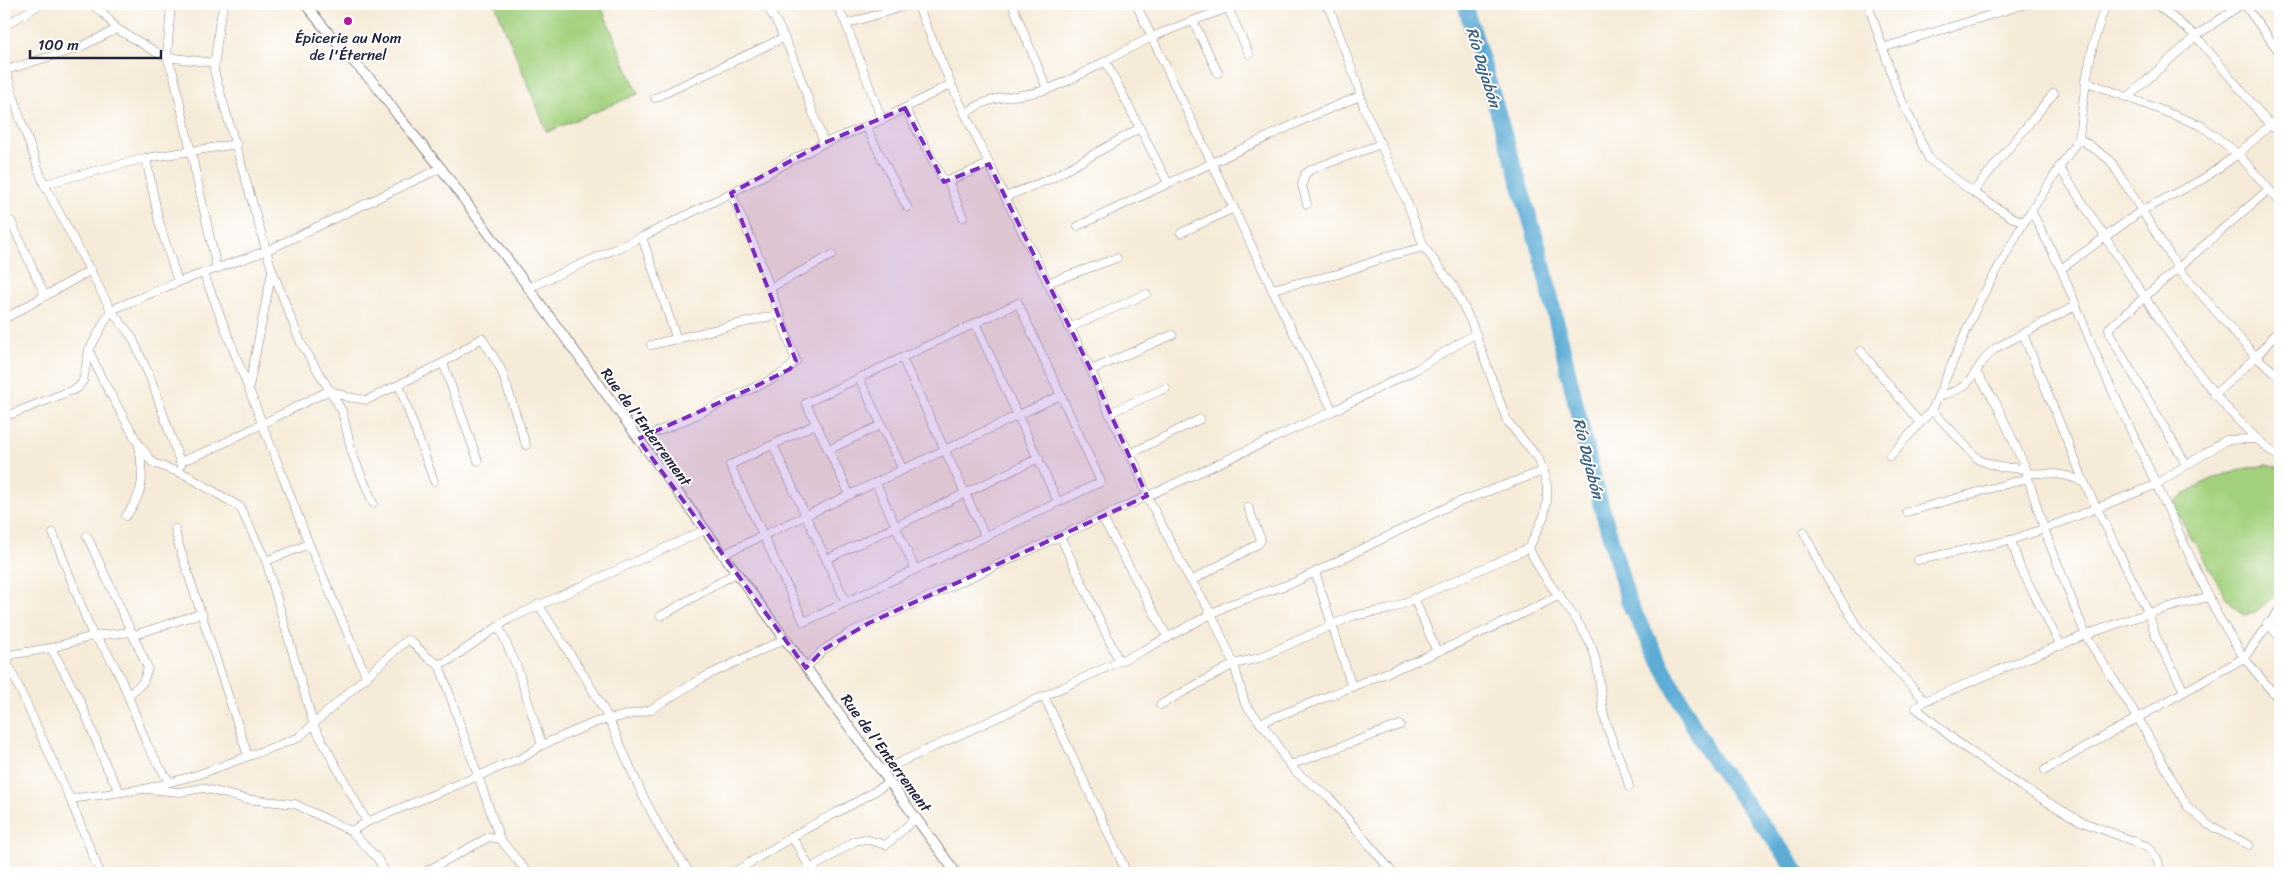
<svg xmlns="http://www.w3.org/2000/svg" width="2284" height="877" font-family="Sriracha,sans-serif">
  <rect width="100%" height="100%" fill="#fff"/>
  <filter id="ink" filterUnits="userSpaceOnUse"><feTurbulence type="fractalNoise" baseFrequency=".02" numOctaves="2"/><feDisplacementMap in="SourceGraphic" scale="10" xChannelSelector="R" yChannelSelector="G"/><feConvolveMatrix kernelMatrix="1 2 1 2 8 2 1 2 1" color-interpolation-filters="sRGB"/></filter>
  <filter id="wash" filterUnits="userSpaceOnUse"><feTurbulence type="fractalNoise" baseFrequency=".0096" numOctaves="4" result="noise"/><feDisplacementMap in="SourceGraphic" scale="20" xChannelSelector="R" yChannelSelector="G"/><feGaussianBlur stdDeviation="1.12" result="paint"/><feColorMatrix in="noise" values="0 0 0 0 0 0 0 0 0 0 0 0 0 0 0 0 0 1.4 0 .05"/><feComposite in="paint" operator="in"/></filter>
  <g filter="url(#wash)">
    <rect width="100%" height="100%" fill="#f6ebd8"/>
    <!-- green -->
    <g fill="#a3d07d" stroke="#62795c">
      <polygon points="495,4 600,4 638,94 547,132"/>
      <path d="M2268,465L2280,469V590L2257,611L2245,615L2237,610L2226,597L2172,504C2200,480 2232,469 2268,465Z"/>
    </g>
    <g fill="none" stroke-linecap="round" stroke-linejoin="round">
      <!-- river -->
      <polyline stroke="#5bacd5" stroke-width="16" points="1465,4 1540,252 1593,477 1629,603 1708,753 1799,873"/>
    </g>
  </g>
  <g filter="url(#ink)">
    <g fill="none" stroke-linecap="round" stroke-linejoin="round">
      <!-- minor casing -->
      <g stroke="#8c868a" stroke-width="9">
        <g id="minor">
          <polyline points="91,4 104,14 117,29 156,52 167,57 214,63"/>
          <polyline points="171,4 167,57 174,76 217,269"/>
          <polyline points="224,4 219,25 214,71 272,270 301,343 342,411 352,453 373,503"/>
          <path d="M765,4C790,37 808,102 824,143"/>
          <polyline points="836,4 846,24 882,120"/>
          <polyline points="917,4 951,84 1005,197 1091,370 1109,413 1138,470 1147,496 1187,574 1211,613 1234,664 1245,704 1274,739 1284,757 1296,772 1329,797 1393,873"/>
          <polyline points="1012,4 1047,89"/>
          <polyline points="1136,4 1283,312 1333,411"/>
          <path d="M1324,4L1330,10L1357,83L1364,108L1407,202L1424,247L1454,287L1472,324L1507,421L1539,459L1547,486V501L1544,516L1529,548C1544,584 1576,611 1592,648C1601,670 1599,696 1605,719C1611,743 1624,763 1629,787"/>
          <polyline points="1868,4 1897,90 1929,159 1973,192 2011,217 2024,222"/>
          <path d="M2106,4C2089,48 2084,92 2079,138L2110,160L2178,268L2256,357L2280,377"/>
          <polyline points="2156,4 2196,36 2269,124 2280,133"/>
          <polyline points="2244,4 2280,53"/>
          <polyline points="1753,5 1757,4"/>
          <polyline points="1228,8 1249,54"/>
          <polyline points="1193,21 1218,73"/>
          <polyline points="846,24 912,4"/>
          <polyline points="4,26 41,4"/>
          <polyline points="1882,48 2026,4"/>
          <polyline points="1106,62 1168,183"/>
          <polyline points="4,64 21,121 44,184 111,310 132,337 152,382 181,465"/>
          <polyline points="6,70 78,48 117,29"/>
          <polyline points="2085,81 2202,126 2238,154 2280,202"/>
          <polyline points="2128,97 2196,36 2242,4"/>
          <polyline points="655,98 783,38"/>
          <polyline points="905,108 942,178 948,181 989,164"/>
          <path d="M965,114C995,91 1016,100 1048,89C1084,76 1115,54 1150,38C1179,25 1209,15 1239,4"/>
          <polyline points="866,127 907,207"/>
          <polyline points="146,158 159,222 178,282"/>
          <path d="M2059,167C2100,228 2138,290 2181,350C2211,390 2240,428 2280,458"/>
          <polyline points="948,181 963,217"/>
          <polyline points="44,184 146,158 237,144"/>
          <polyline points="1973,192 2054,93"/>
          <polyline points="1005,197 1052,178 1140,128"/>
          <polyline points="1307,204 1302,185 1305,174 1312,169 1381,144"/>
          <polyline points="2032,212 2061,269 2141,211 2203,179 2238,154 2280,116"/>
          <polyline points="11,221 45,296"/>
          <polyline points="1078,226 1314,115 1360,96"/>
          <polyline points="1181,233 1234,208"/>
          <polyline points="642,237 677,340"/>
          <polyline points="2061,269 2099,362 2217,614 2244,658 2280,701"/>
          <polyline points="204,274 309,544 367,678"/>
          <polyline points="1047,283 1117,258"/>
          <polyline points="528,288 642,237 731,193 824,143 882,120 951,84"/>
          <polyline points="770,288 832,255"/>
          <polyline points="1272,289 1338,274 1386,257 1424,247"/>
          <polyline points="4,319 91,270"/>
          <polyline points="975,323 1058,502"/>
          <polyline points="1069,328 1146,294"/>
          <polyline points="2023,334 2085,484"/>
          <polyline points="651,345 780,314"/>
          <polyline points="89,350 101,377 138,443 153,463 184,474 240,507 266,561 314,726 367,822"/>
          <polyline points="1861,351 1920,423"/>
          <polyline points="902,358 985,536"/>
          <polyline points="443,363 478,461"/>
          <polyline points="1091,370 1172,335"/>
          <polyline points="1976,372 1996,403 2026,469"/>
          <polyline points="859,378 903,470"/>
          <polyline points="399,385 434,481"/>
          <polyline points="249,387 272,271"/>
          <polyline points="2214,395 2256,357 2280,329"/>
          <path d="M1939,396C1980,387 1969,369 1996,348L2075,306"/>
          <path d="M1932,410L1979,460L1999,467L2026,469L2027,473C2048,474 2068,472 2085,484L2148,612L2156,637L2184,691"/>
          <polyline points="1109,413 1166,388"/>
          <polyline points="4,417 78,388 83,381 89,350 111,310 178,282 266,251 441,168"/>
          <polyline points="816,424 730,465 804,622 1101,482 1018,303 806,403 850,495"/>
          <path d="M638,439C675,426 709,409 744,392C761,384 784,376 796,361L759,257L731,193"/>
          <polyline points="773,445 846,602"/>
          <polyline points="828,450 881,425"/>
          <polyline points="1130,454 1200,419"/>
          <polyline points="1890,456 1932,410 1978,304 2024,222 2079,138"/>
          <polyline points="180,462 212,449 330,390 347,397 367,400 443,363 482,338 501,369 526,445"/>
          <polyline points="2186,464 2110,335 2109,328 2268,190"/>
          <polyline points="2028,478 2044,529 2086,636 2138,718 2187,806 2207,824 2249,845"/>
          <polyline points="876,483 915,569"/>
          <polyline points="1907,512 2028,478 2027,474"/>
          <path d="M126,516C146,490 143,476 139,445"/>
          <polyline points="1102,517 1168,638"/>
          <polyline points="175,529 178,543 248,756"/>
          <polyline points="1804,532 1822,569 1859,629 1925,701"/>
          <path d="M53,533L93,636C117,655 134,715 147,744C153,757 161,769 169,781"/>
          <polyline points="87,536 148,668 143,682 128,696"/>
          <polyline points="1060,536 1119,661"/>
          <polyline points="2011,540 2020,567 2061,646"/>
          <polyline points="722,555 1061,395"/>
          <polyline points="827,559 1039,458"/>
          <polyline points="1918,560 2011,540 2044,529 2155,485 2226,440 2254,439"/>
          <polyline points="266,561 309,544"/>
          <polyline points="1315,572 1352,687"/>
          <polyline points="1191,581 1258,544 1261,540 1248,507"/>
          <polyline points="1414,598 1437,652"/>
          <polyline points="538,604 588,682 609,719 642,794 663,834 690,873"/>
          <polyline points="661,616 736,573"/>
          <polyline points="2267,623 2280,637"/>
          <polyline points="499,627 517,667 542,745"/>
          <polyline points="134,635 202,613"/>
          <polyline points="51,648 81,703 107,768 120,792"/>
          <polyline points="4,655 70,799 100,873"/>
          <polyline points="6,658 14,654 51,648 93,636 132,632"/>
          <polyline points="439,664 500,839"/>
          <polyline points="806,668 823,650 851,632 1333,411 1417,369 1476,333"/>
          <polyline points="1044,696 1127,873"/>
          <polyline points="1160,705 1234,664 1259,658 1352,616 1391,609 1529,548"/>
          <path d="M1260,723C1361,683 1462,645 1560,595"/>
          <polyline points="1290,765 1400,725"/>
          <polyline points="2045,770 2244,658 2280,609"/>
          <polyline points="881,771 1142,651 1228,605 1295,582 1451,505 1543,471"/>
          <polyline points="144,789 197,775 298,738 407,640 411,641 427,657 439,664 448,661 509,619 705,530"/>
          <polyline points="70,799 144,789 180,792 203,788 245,799 295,804 351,831 377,858 386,873"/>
          <polyline points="351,831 367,822 524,757 542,745 596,722 650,710 702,678 785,639"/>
          <path d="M790,838C823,818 858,804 889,782"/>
          <polyline points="423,873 489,837 500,839 528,873"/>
          <polyline points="733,873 790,838 796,843 811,870"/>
          <polyline points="804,873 855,841 865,839 886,845 916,818"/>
          <polyline points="1378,873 1388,868"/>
          <path d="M2161,873L2158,861L2149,847L2080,821L2022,787L1957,742L1916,708L1925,701C2018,663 2111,619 2209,597"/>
        </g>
      </g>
      <!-- tertiary casing -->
      <g stroke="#8c868a" stroke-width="11">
        <polyline id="tertiary" points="305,4 345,53 374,83 399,117 441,168 956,873"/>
      </g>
      <!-- minor -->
      <use href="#minor" stroke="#fff" stroke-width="8"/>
      <!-- tertiary -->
      <use href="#tertiary" stroke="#fff" stroke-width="9"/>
    </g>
  </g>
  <!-- marked area -->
  <path fill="#7b2cbf" fill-opacity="0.2" stroke="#7b2cbf" stroke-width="4" stroke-dasharray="10 6" stroke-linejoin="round" d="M905,108L944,182L989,164L1091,370L1147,496L869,623L823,650L806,668L638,439L752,388L790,369L796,361L731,193L824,143Z"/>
  <!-- markers -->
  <circle fill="#b5179e" stroke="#fff" stroke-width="2" cx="348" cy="21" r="5"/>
  <g text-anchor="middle" stroke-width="4" stroke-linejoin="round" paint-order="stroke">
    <!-- poi labels -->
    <g font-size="15" fill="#22223b" stroke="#fff">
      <text x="348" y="43">Épicerie au Nom<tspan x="348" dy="17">de l'Éternel</tspan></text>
    </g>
    <!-- street labels -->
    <g font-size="15" fill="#22223b" stroke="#fff">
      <text transform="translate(646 427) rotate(54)" y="5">Rue de l'Enterrement</text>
      <text transform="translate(886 753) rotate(54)" y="5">Rue de l'Enterrement</text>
    </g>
    <!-- water labels -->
    <g font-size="16" font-style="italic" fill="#3c6080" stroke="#fff">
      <text transform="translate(1484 67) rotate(73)" y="6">Río Dajabón</text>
      <text transform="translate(1589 458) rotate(76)" y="6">Río Dajabón</text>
    </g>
  </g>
  <!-- margin -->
  <rect width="2284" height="877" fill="none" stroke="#fff" stroke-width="20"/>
  <!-- scale -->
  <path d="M30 50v8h131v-8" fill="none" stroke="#22223b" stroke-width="2.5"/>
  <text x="38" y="50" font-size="15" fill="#22223b" stroke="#ffffff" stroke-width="4" paint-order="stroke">100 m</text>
</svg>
